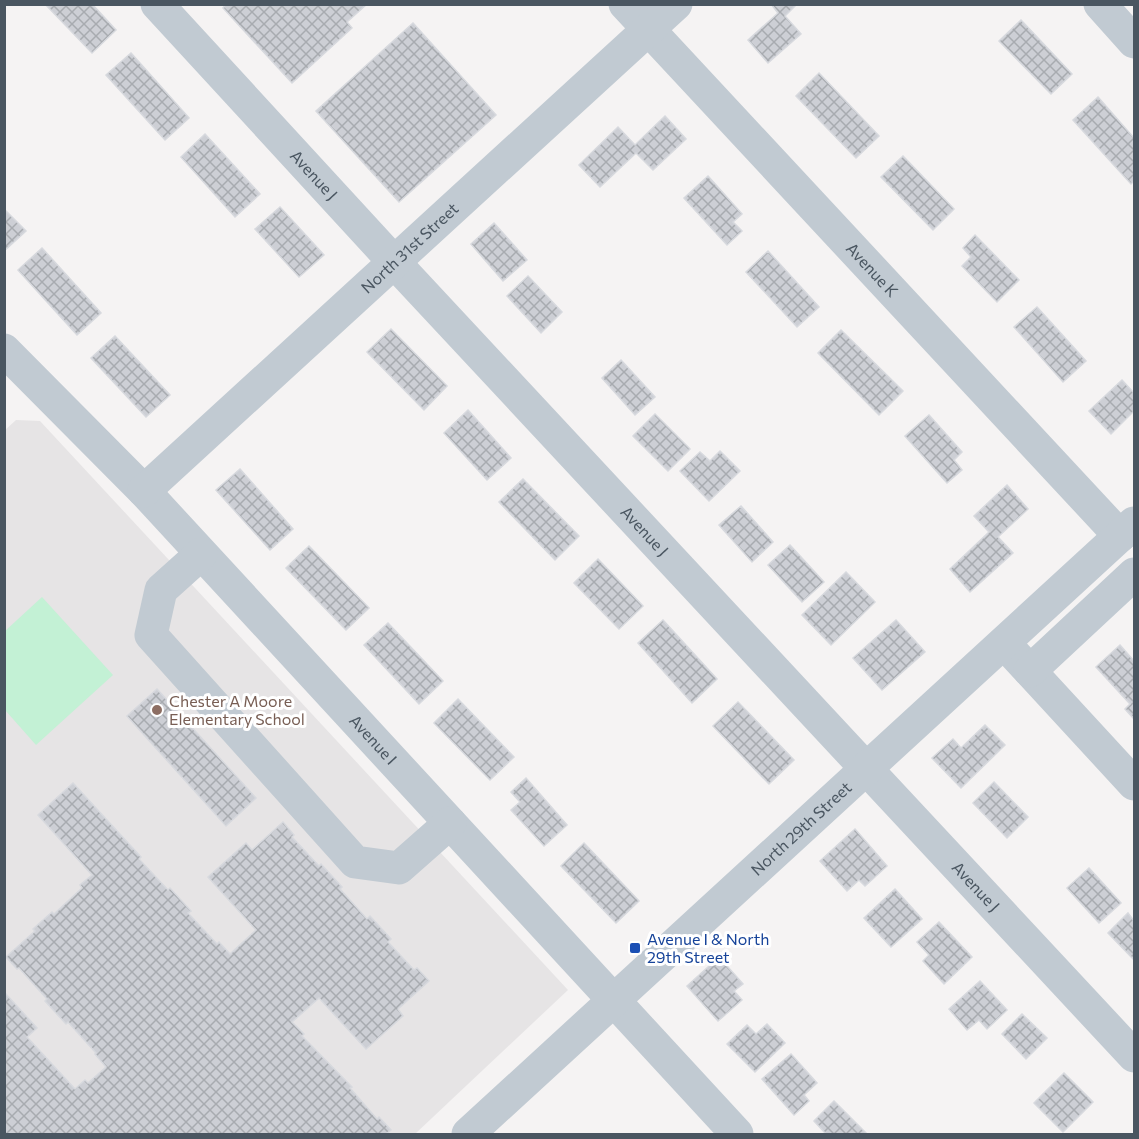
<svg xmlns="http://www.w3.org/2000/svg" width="1139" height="1139" font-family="Commissioner,sans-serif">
  <defs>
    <pattern id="building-cross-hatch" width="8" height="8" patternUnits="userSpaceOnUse" patternTransform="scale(1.5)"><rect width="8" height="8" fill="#cdcfd5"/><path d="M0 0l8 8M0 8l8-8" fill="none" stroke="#a8abb0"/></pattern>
  </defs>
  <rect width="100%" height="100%" fill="#f5f3f3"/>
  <!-- education -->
  <polygon fill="#e6e4e5" points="16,420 40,421 568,990 415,1134 5,1134 4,431"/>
  <!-- garden -->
  <polygon fill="#c3f1d5" points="42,597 113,675 36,745 5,710 4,632"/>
  <!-- building -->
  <g fill="url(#building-cross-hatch)" stroke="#d7d9de" stroke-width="1.5">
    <polygon points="45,4 92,4 116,30 92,53"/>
    <polygon points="226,4 367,4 347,22 352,28 292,83 223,8"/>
    <polygon points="771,4 797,4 785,16 801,34 768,63 748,40 778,13"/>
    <polygon points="1021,20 1072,74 1051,94 999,41"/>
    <polygon points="413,23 496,115 399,202 316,111"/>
    <polygon points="131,53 189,118 165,140 106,75"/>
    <polygon points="819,73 879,136 856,158 796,96"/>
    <polygon points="1098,97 1134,138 1134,181 1131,184 1073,120"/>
    <polygon points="665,116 686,139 653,170 636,153 600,187 579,165 618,127 635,145"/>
    <polygon points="205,134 260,194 235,217 181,157"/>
    <polygon points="903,156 954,209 933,230 881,177"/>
    <polygon points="708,176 742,214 733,222 742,231 727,245 684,198"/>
    <polygon points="280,207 324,255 299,277 255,229"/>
    <polygon points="4,209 26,231 4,251"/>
    <polygon points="494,223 527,260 503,281 471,244"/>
    <polygon points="975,235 1019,280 997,302 962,266 971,257 963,248"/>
    <polygon points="42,248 101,313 77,335 18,270"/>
    <polygon points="768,251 819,307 797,327 746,272"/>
    <polygon points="528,276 562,312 541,333 507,296"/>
    <polygon points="1037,307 1086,361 1063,382 1014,327"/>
    <polygon points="391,329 447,386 424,410 367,352"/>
    <polygon points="841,330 903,391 879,415 818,353"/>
    <polygon points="115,336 170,395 146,417 91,358"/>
    <polygon points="621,360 655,397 635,415 602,378"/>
    <polygon points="1122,380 1134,393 1134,411 1111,434 1089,411"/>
    <polygon points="468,410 511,458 487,480 444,433"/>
    <polygon points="655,414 690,449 668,471 633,436"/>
    <polygon points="929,415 962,452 954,460 962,470 947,483 905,436"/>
    <polygon points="720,451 740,471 709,501 680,471 700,452 710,461"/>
    <polygon points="240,469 293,529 270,550 216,490"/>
    <polygon points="523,479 579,536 555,560 499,502"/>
    <polygon points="1007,485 1028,509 998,537 1013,553 970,592 950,569 989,532 974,516"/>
    <polygon points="741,506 773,542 752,562 719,525"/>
    <polygon points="790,545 824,582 802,602 768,565"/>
    <polygon points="309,546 369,608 346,630 286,568"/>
    <polygon points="598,559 643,606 619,629 574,583"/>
    <polygon points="846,572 875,602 831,645 802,615"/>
    <polygon points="663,620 717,679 692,703 638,643"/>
    <polygon points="896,620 925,652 882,690 853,658"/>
    <polygon points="388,623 443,681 419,704 364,645"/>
    <polygon points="1120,645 1134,661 1134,719 1125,709 1130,704 1096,667"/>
    <polygon points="157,689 256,798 226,826 127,716"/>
    <polygon points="458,699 514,757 490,780 434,723"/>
    <polygon points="738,702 794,760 769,784 713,726"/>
    <polygon points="985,725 1005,745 961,788 932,758 953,739 961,748"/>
    <polygon points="526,778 567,825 544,846 511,810 520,802 511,792"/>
    <polygon points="994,782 1028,817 1007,838 973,803"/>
    <polygon points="73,783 141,857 139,859 168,890 170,888 191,911 188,913 217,944 219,942 230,954 256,930 208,877 246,843 252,850 283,822 294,835 292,837 319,866 321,864 342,887 340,889 367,919 370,916 391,939 388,942 414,970 417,968 429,981 398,1009 403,1016 366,1049 319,998 292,1022 304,1034 302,1036 352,1087 350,1088 377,1119 379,1117 391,1130 386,1134 4,1134 4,996 6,994 37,1028 27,1037 75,1089 85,1080 88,1083 106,1067 95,1054 96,1053 68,1022 66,1024 45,1001 47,999 19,968 17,969 6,957 35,931 33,929 52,912 54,914 82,888 80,885 92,875 38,815"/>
    <polygon points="855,829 887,866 865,886 859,880 847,891 820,861"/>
    <polygon points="584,843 639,901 616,923 561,866"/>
    <polygon points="1089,868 1121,903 1099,923 1067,888"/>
    <polygon points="895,889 922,919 891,947 864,918"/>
    <polygon points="1128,913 1134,921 1134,960 1108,933"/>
    <polygon points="939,922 972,957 944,984 923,961 929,955 917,942"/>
    <polygon points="719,957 743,984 734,991 742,1000 718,1021 687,986"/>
    <polygon points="980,981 1007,1010 987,1029 979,1020 967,1030 949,1009"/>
    <polygon points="1022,1014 1047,1038 1026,1059 1002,1034"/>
    <polygon points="767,1024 785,1043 755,1072 727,1044 747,1025 756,1034"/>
    <polygon points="791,1054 817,1083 804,1095 809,1101 794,1115 762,1079"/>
    <polygon points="1064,1073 1093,1102 1063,1132 1034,1103"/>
    <polygon points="834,1101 867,1134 826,1134 814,1121"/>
  </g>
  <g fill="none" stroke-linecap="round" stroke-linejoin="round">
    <!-- minor -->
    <g stroke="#c1cad2" stroke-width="33">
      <path id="s1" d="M157,4L395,263L1134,1056"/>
      <path id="s2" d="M625,4L1120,536"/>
      <polyline points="1100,4 1134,42"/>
      <path id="s3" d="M4,350L144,491L737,1134"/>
      <path id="s4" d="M144,491L676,4"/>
      <polyline points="201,554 161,590 151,635 355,862 399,868 450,823"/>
      <polyline points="1004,643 1134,784"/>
      <polyline points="1030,671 1134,574"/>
      <path id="s5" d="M468,1134L1134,523"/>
    </g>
  </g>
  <!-- markers -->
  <circle fill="#8d6e63" stroke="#fff" stroke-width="2" cx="157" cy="710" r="6"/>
  <rect fill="#1a4fb4" stroke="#fff" stroke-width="2" x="629" y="942" width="12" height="12" rx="3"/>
  <g text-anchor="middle" stroke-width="6" stroke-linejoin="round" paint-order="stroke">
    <!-- street labels -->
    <g font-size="16" fill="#4a5661" stroke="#fff">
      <text dy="6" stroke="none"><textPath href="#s1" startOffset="232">Avenue J</textPath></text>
      <text dy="6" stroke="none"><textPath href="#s4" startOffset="360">North 31st Street</textPath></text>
      <text dy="6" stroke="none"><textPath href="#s2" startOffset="363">Avenue K</textPath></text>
      <text dy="6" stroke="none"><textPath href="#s1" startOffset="718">Avenue J</textPath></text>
      <text dy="6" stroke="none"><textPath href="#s3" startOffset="537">Avenue I</textPath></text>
      <text dy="6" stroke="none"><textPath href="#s5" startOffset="452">North 29th Street</textPath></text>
      <text dy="6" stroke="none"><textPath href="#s1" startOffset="1204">Avenue J</textPath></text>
    </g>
    <!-- education labels -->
    <g font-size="16" fill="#785e54" stroke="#fff" text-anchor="start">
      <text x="169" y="707">Chester A Moore<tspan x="169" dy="18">Elementary School</tspan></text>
    </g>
    <!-- transit labels -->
    <g font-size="16" fill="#164399" stroke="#fff" text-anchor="start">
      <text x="647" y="945">Avenue I &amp; North<tspan x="647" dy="18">29th Street</tspan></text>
    </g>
  </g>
  <!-- border -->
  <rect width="1139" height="1139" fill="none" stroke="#4a5661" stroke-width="12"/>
</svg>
